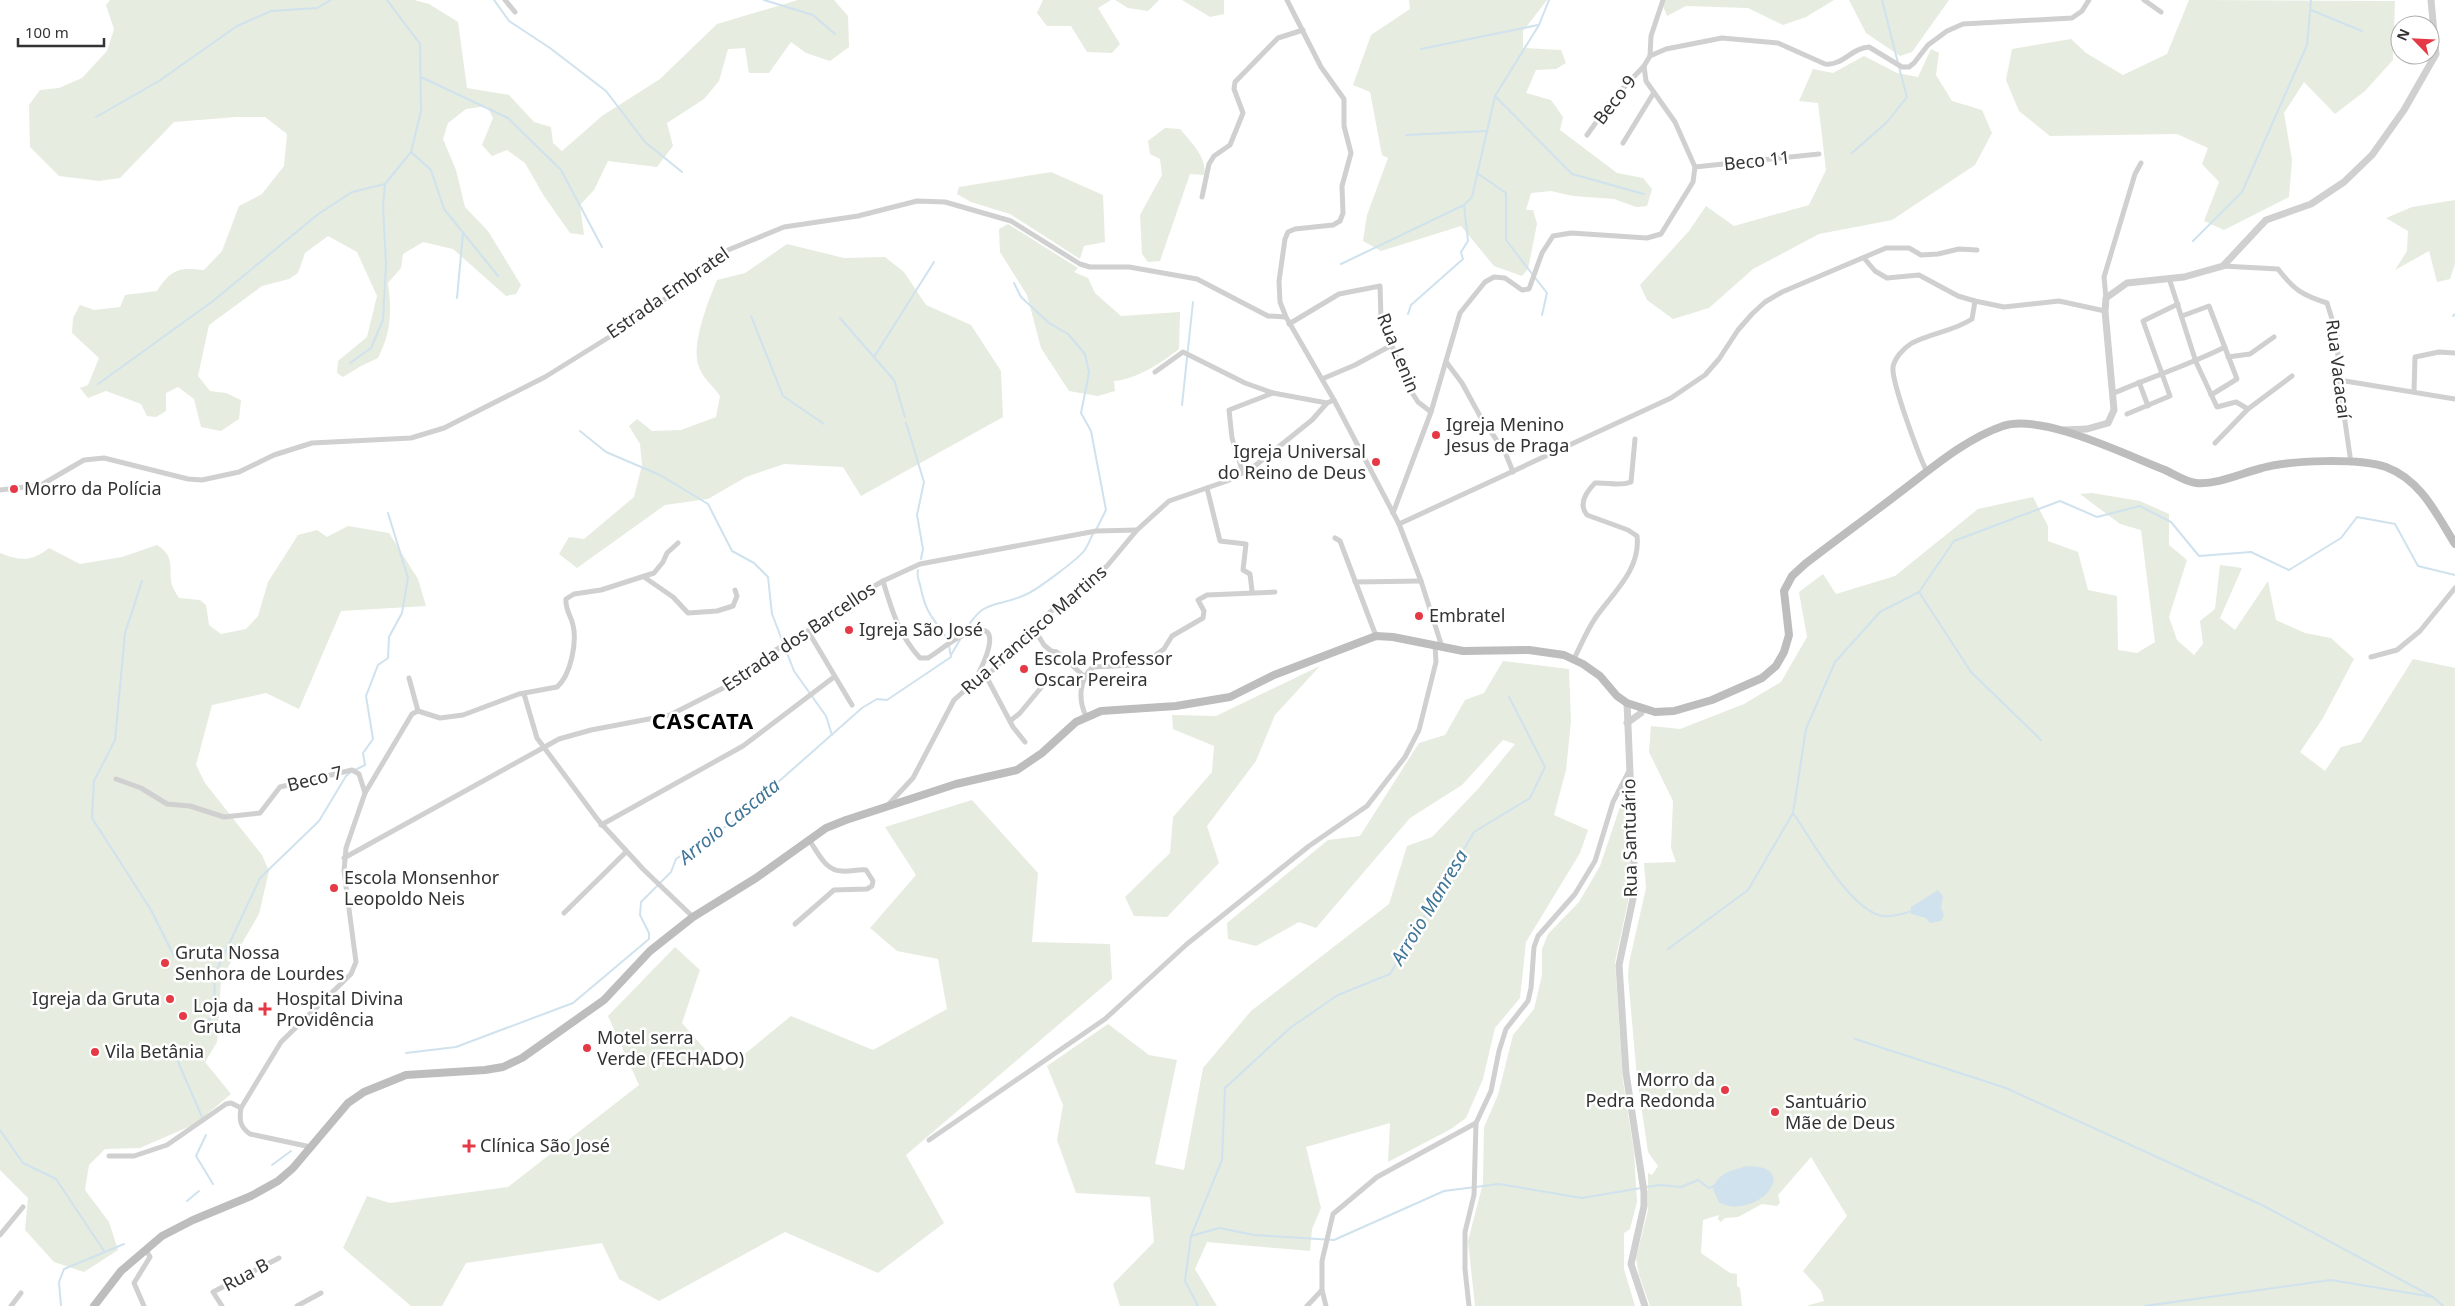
<svg xmlns="http://www.w3.org/2000/svg" width="2455" height="1306" font-family="'Noto Sans',sans-serif">
  <rect width="100%" height="100%" fill="#fff"/>
  <!-- green -->
  <g fill="#e6ecdf">
    <path d="M110,0H414L429,4L458,22L467,88L509,95L534,122L551,127L553,143L562,151L602,116L660,79L717,24L798,0H834L848,16L849,47L830,61L806,53L791,42L769,73H749L745,48L728,49L719,81L704,99L667,123L673,146L657,167L608,161L594,190L580,205L584,235L570,233L544,196L525,163L507,150L492,156L482,145L493,118L487,106L466,109L448,123L443,139L456,170L465,207L488,231L521,285L516,294L506,296L453,249L423,242L403,254L401,268L388,283C392,312 391,332 378,358L361,366L343,377L337,373L338,361L367,337L377,296L357,252L328,236L305,253L298,273L289,279L262,286L209,325L198,376L210,391L226,393L241,400L239,419L221,431L201,427L194,399L178,387L166,393V411L156,417L147,416L141,404L106,391L88,398L80,388L88,385L99,358L72,333L73,318L80,305L94,310L120,307L125,295L157,291C171,269 179,267 204,270L222,251L239,206L262,194L284,166L287,134L265,117H236L174,122L120,178L99,181L59,176L30,147L29,105L40,90L59,88L82,78L107,51L114,29L106,5Z"/>
    <polygon points="1043,0 1111,0 1098,8 1120,44 1112,53 1087,52 1071,26 1047,26 1037,13"/>
    <polygon points="1115,0 1159,0 1148,11 1128,8"/>
    <polygon points="1182,0 1224,0 1224,14 1210,17"/>
    <polygon points="1409,0 1547,0 1523,31 1523,48 1561,50 1566,63 1556,69 1536,70 1526,93 1551,100 1563,117 1560,130 1617,173 1643,178 1652,189 1647,206 1636,207 1614,199 1573,196 1551,191 1531,193 1526,210 1533,210 1537,224 1528,269 1522,276 1494,266 1461,226 1381,251 1363,241 1367,215 1388,158 1382,155 1370,92 1353,85 1371,35 1410,9"/>
    <polygon points="1665,0 1834,0 1806,17 1783,25 1748,8 1686,6 1667,16 1663,6"/>
    <polygon points="1849,0 1949,0 1912,52 1900,56 1866,33"/>
    <polygon points="2189,0 2395,1 2393,60 2365,91 2335,114 2304,82 2284,113 2292,160 2289,197 2224,230 2204,221 2219,182 2202,164 2208,148 2177,134 2050,136 2019,111 2006,80 2012,49 2071,39 2086,53 2123,75 2167,54"/>
    <polygon points="1931,49 1939,53 1936,75 1952,101 1982,110 1992,133 1975,165 1892,220 1819,234 1753,269 1709,308 1673,319 1647,300 1640,285 1689,231 1706,206 1734,226 1809,205 1826,170 1818,103 1799,101 1813,69 1833,73 1864,56 1897,73 1918,77"/>
    <path d="M1165,128L1180,129C1190,141 1208,158 1204,175L1190,174L1160,261L1148,262L1142,254L1140,215L1162,175L1160,159L1150,154L1148,141Z"/>
    <polygon points="1051,172 1103,195 1105,242 1084,246 1080,259 1010,214 971,202 957,194 959,187"/>
    <polygon points="2455,200 2455,264 2450,279 2437,282 2429,251 2395,270 2407,251 2408,231 2386,218 2412,207"/>
    <path d="M1008,224L1078,268L1074,272L1088,278L1095,293L1121,316L1180,312L1179,349C1161,363 1137,379 1114,381L1115,391L1098,396L1069,391L1041,348L1027,295L1000,252L999,229Z"/>
    <path d="M787,244L844,258L885,257L904,272L926,305L971,325L1001,371L1003,417L861,496L843,467L784,464L746,477L708,499L665,505L577,568L559,554L569,537L584,539L634,497L642,465L640,444L629,426L637,419L652,431L681,430L716,417L720,396C714,387 702,377 699,367C690,346 709,299 717,280L745,273Z"/>
    <polygon points="2092,493 2140,501 2169,514 2169,545 2187,560 2169,617 2177,640 2194,655 2203,644 2200,621 2215,609 2220,565 2242,568 2220,618 2235,630 2268,581 2276,620 2305,633 2331,638 2354,659 2323,718 2300,752 2325,771 2341,747 2361,742 2413,659 2455,668 2455,1306 1806,1306 1824,1301 1821,1291 1803,1271 1847,1216 1811,1157 1778,1195 1780,1203 1777,1206 1762,1204 1738,1217 1725,1218 1721,1222 1718,1219 1719,1215 1703,1220 1701,1253 1730,1273 1737,1274 1737,1286 1740,1288 1742,1306 1650,1306 1639,1275 1636,1258 1648,1210 1648,1173 1652,1175 1658,1166 1648,1152 1637,1078 1628,976 1629,963 1646,888 1644,863 1676,862 1671,848 1673,801 1649,752 1651,726 1680,729 1744,704 1781,682 1807,637 1799,592 1823,574 1836,594 1895,576 1978,509 2033,497 2048,526 2048,541 2078,552 2088,590 2117,596 2118,650 2137,653 2155,642 2141,530 2120,524 2080,494"/>
    <path d="M348,526L389,533L418,579L426,606L341,611L299,709L266,693L212,705L196,765L205,783L262,855L269,871L259,914L221,979L217,1042L205,1062L231,1094L195,1124L140,1148L105,1149L89,1165L85,1190L109,1222L118,1250L84,1272L54,1262L25,1230L28,1198L0,1170V553C21,561 31,562 49,548L80,564L122,557L157,545C173,555 170,564 171,580C171,586 176,593 179,598L200,600L206,605L209,625L221,634L246,629L258,616L268,582L298,535L317,530L327,537Z"/>
    <polygon points="1503,661 1569,669 1571,721 1566,770 1554,815 1588,830 1580,853 1526,942 1520,998 1495,1028 1483,1079 1466,1118 1451,1129 1388,1162 1390,1123 1306,1147 1321,1208 1312,1229 1310,1251 1207,1242 1195,1269 1217,1306 1120,1306 1113,1284 1154,1242 1150,1197 1076,1193 1057,1140 1063,1105 1047,1066 1108,1024 1149,1055 1177,1060 1155,1164 1184,1170 1203,1068 1251,1011 1389,904 1407,846 1432,837 1478,789 1515,744 1503,740 1462,785 1410,818 1316,928 1299,922 1256,946 1228,939 1227,923 1328,840 1360,836 1419,743 1445,735 1465,700 1484,693"/>
    <polygon points="1320,666 1275,715 1256,761 1207,826 1219,863 1167,917 1134,916 1125,897 1170,853 1173,817 1212,772 1214,746 1173,729 1172,715 1216,716"/>
    <polygon points="1625,792 1627,792 1631,888 1615,962 1623,1081 1634,1152 1637,1202 1630,1229 1624,1233 1624,1269 1635,1306 1475,1306 1468,1241 1483,1183 1484,1127 1498,1095 1513,1035 1534,1009 1542,975 1542,949 1548,934 1579,902 1600,866"/>
    <polygon points="972,800 1038,873 1032,942 1110,944 1112,979 906,1155 944,1223 878,1273 785,1232 659,1301 619,1279 602,1243 466,1263 442,1306 411,1306 343,1248 367,1196 390,1203 508,1187 639,1085 608,1016 675,947 700,970 682,1023 724,1071 791,1016 873,1050 947,1009 938,959 897,951 870,928 916,875 885,827"/>
  </g>
  <!-- water -->
  <g fill="#cfe2ee">
    <polygon points="1938,890 1943,896 1941,908 1944,915 1941,921 1930,923 1926,918 1911,914 1911,907"/>
    <path d="M1747,1166C1759,1167 1769,1166 1774,1178C1773,1200 1736,1214 1719,1202L1713,1189C1717,1173 1733,1170 1747,1166Z"/>
  </g>
  <g fill="none" stroke-linecap="round" stroke-linejoin="round">
    <!-- stream -->
    <g stroke="#cfe2ee" stroke-width="2">
      <polyline points="494,0 509,21 550,48 606,91 645,142 682,172"/>
      <polyline points="764,0 813,15 835,34"/>
      <polyline points="1882,0 1898,63"/>
      <polyline points="2311,10 2362,31"/>
      <polyline points="1421,49 1538,25"/>
      <polyline points="421,77 508,118 561,170 602,247"/>
      <polyline points="1496,97 1572,174 1644,194"/>
      <polyline points="96,117 159,81 237,26 271,11 317,8 331,0"/>
      <polyline points="1406,135 1486,131"/>
      <polyline points="411,152 431,170 444,209 498,276"/>
      <polyline points="1852,153 1887,122 1907,97 1899,67"/>
      <polyline points="1477,173 1506,193 1506,240 1547,293 1542,315"/>
      <polyline points="2193,241 2242,192 2307,45 2311,0"/>
      <polyline points="1341,264 1464,205"/>
      <polyline points="1014,283 1021,297 1049,323 1068,334 1085,354 1089,373 1081,413 1091,431 1106,510 1096,530"/>
      <polyline points="457,298 463,233"/>
      <polyline points="1408,314 1411,305 1463,259 1461,252 1468,241 1464,205 1472,197 1495,96 1539,25 1549,0"/>
      <polyline points="751,316 783,396 824,424"/>
      <polyline points="2453,316 2455,314"/>
      <polyline points="840,318 894,380 905,417"/>
      <polyline points="874,357 934,262"/>
      <polyline points="350,363 371,348 383,320 386,264 383,206 385,184 411,152 421,111 420,44 387,0"/>
      <polyline points="98,384 213,301 317,215 352,192 385,184"/>
      <polyline points="1182,405 1193,302"/>
      <polyline points="906,423 924,482 917,515 923,549 921,559"/>
      <polyline points="580,431 606,452 660,475 708,504 732,551 754,563 768,577 772,614 794,671 826,716 832,735"/>
      <path d="M918,570C916,577 920,582 921,589C927,618 936,619 948,641"/>
      <polyline points="142,581 125,633 115,740 94,781 92,818 151,910 174,956"/>
      <polyline points="1919,592 1971,672 2041,740"/>
      <path d="M964,633C985,595 996,610 1029,593C1039,588 1078,559 1084,551C1088,546 1090,539 1093,534"/>
      <polyline points="951,655 961,638"/>
      <polyline points="355,770 365,765 363,753 373,739 366,696 378,665 388,658 389,637 402,613 408,578 388,513"/>
      <path d="M1793,813C1812,840 1849,909 1882,916C1890,917 1904,914 1912,911"/>
      <polyline points="1668,949 1748,890 1793,813 1806,729 1835,662 1880,612 1919,592 1954,541 2060,501 2097,517 2140,506 2171,522 2199,556 2251,552 2289,570 2341,538 2357,517 2395,524 2418,566 2455,575"/>
      <polyline points="208,1021 214,1014 215,974 260,878 319,821 346,776 351,772"/>
      <polyline points="1855,1039 2006,1088 2264,1206 2433,1297"/>
      <polyline points="406,1053 456,1047 573,1003 649,939 649,933 640,915 641,902 671,872 676,859 734,821 862,708 877,699 887,700 951,657 949,646"/>
      <polyline points="176,1057 202,1117"/>
      <polyline points="0,1130 23,1163 56,1179 104,1251"/>
      <polyline points="206,1135 196,1156 213,1184"/>
      <polyline points="272,1165 291,1151"/>
      <polyline points="1646,1187 1660,1185 1681,1187 1698,1180 1709,1188 1716,1185"/>
      <polyline points="187,1201 199,1191"/>
      <polyline points="1191,1236 1219,1228 1254,1235 1334,1240 1444,1191 1499,1184 1582,1198 1641,1188"/>
      <polyline points="61,1306 59,1282 64,1269 124,1244"/>
      <polyline points="1198,1306 1185,1281 1191,1236 1222,1160 1225,1088 1290,1028 1338,995 1390,974 1474,832 1530,798 1545,767 1509,697"/>
      <polyline points="2145,1306 2331,1280 2433,1297 2443,1306"/>
    </g>
    <!-- minor -->
    <g stroke="#d0d0d0" stroke-width="5">
      <polyline points="505,0 515,12"/>
      <polyline points="1287,0 1321,67 1344,99 1344,126 1351,153 1342,186 1343,213 1340,221 1333,225 1295,229 1288,232 1285,239 1279,281 1280,302 1286,317 1334,400 1399,524 1421,581 1442,647"/>
      <polyline points="2144,0 2161,12"/>
      <polyline points="1650,56 1651,36 1663,0"/>
      <polyline points="1587,135 1612,100 1644,66"/>
      <polyline points="1623,143 1653,94"/>
      <polyline points="1695,167 1819,154"/>
      <polyline points="1202,197 1209,164 1214,156 1230,145 1243,113 1234,89 1235,82 1278,38 1303,30"/>
      <polyline points="1864,258 1875,271 1887,278 1919,275 1958,296 1975,301 2004,307 2059,301 2105,311"/>
      <path d="M2223,266L2278,269C2294,290 2302,295 2327,303L2337,335L2339,380L2351,463"/>
      <polyline points="2169,278 2196,362 2217,407 2236,402 2248,409"/>
      <polyline points="2106,298 2104,277 2135,174 2141,163"/>
      <polyline points="2182,316 2209,306 2237,379 2211,395"/>
      <polyline points="1289,324 1339,294 1380,286 1381,319 1409,388 1418,402 1431,412"/>
      <polyline points="2228,357 2250,354 2274,337"/>
      <polyline points="1447,363 1462,383 1480,416 1505,452 1513,472"/>
      <polyline points="1155,372 1183,352 1245,383 1273,393 1327,403"/>
      <polyline points="1322,379 1355,365 1392,345"/>
      <polyline points="2339,380 2455,399"/>
      <polyline points="2139,382 2148,406"/>
      <polyline points="2414,392 2415,357 2439,352 2455,353"/>
      <path d="M2114,393C2151,377 2189,365 2225,347"/>
      <polyline points="2127,414 2170,396 2143,321 2178,304"/>
      <polyline points="2215,443 2248,409 2292,376"/>
      <path d="M1927,472C1919,456 1891,381 1893,367C1895,357 1904,348 1912,343C1931,333 1954,331 1972,319L1975,301"/>
      <polyline points="1243,473 1232,438 1229,410 1273,393"/>
      <polyline points="1207,488 1220,541 1246,544 1243,570 1250,574 1252,591"/>
      <polyline points="0,490 41,485 84,460 104,458 188,479 202,480 239,472 274,455 312,443 411,438 444,428 545,377 643,316 728,250 784,227 858,216 917,201 945,202 1011,221 1080,264 1090,267 1129,267 1197,279 1268,316 1286,317"/>
      <path d="M1393,513L1431,412L1460,313L1485,282L1494,277L1505,278L1522,290L1529,289L1542,253L1553,236L1571,233L1647,238L1661,234L1693,182L1695,167L1675,122L1646,81L1644,66L1650,56L1666,49L1722,38L1778,43L1825,64C1843,66 1851,48 1869,47L1902,67H1909L1914,63L1928,45L1947,31L1963,24L2072,18L2082,11L2089,0"/>
      <polyline points="1399,524 1671,398 1705,375 1719,359 1738,330 1752,314 1765,302 1782,292 1886,248 1909,248 1921,255 1938,254 1959,249 1977,250"/>
      <polyline points="1335,538 1340,541 1376,636"/>
      <polyline points="644,577 673,597 688,613 717,611 733,606 737,596 735,590"/>
      <path d="M883,581C892,611 899,635 920,658H928C941,650 956,636 971,632C1008,619 980,671 974,682"/>
      <polyline points="1355,582 1421,581"/>
      <polyline points="1033,627 1044,645 1051,651 1057,652 1085,677"/>
      <polyline points="808,631 852,705"/>
      <polyline points="2371,657 2397,650 2420,631 2455,588"/>
      <path d="M1574,659C1581,645 1587,630 1596,617C1613,593 1641,569 1637,536L1628,530L1587,515C1578,504 1586,492 1595,483C1608,482 1618,487 1631,482L1635,439"/>
      <polyline points="986,676 1013,727 1025,742"/>
      <polyline points="409,678 418,711"/>
      <polyline points="524,694 537,738 598,820 643,869 693,917"/>
      <path d="M1086,716C1078,700 1079,679 1093,667L1134,665L1147,661L1164,649L1172,636L1203,618L1204,611L1198,600L1207,595L1275,592"/>
      <polyline points="1010,721 1020,713 1044,684"/>
      <polyline points="116,779 141,788 167,804 190,806 224,817 260,813 280,787 352,770 359,774 365,793"/>
      <polyline points="887,806 913,778 954,700 974,682 986,676 996,667 1044,617 1107,566 1137,530 1169,501 1227,481 1256,465 1312,420 1327,403 1334,400"/>
      <polyline points="601,825 743,746 834,677"/>
      <polyline points="344,858 559,739 591,730 670,715 737,681 762,658 808,631 854,598 883,581 920,564 1096,531 1137,530"/>
      <polyline points="564,913 626,852"/>
      <path d="M795,924L834,890L867,889L872,886L873,881L866,870C858,869 850,872 842,871C825,871 818,852 809,840"/>
      <polyline points="929,1140 1105,1019 1187,944 1309,846 1367,806 1405,757 1419,730 1436,662 1435,645"/>
      <path d="M311,1147L250,1134C240,1127 239,1120 241,1108L281,1042L351,974L356,962L344,871L346,848L365,793L412,714L418,711L440,718L463,715L519,694L557,687C571,675 577,642 573,625C571,615 565,610 566,599L574,594L601,590L654,573L663,562L667,553L678,543"/>
      <polyline points="109,1156 134,1156 167,1145 226,1104 231,1103 241,1108"/>
      <polyline points="0,1235 23,1207"/>
      <polyline points="1322,1290 1326,1306"/>
      <polyline points="11,1306 21,1293"/>
      <polyline points="144,1306 134,1283 150,1257 146,1250"/>
      <polyline points="222,1306 213,1292 279,1258"/>
      <polyline points="297,1306 321,1293"/>
      <polyline points="1307,1306 1322,1290 1322,1261 1333,1214 1377,1177 1476,1123 1491,1091 1499,1051 1506,1029 1528,1001 1531,988 1534,947 1538,936 1575,894 1595,861 1613,802 1629,771"/>
      <polyline points="1469,1306 1465,1269 1465,1232 1474,1195 1476,1123"/>
    </g>
    <!-- tertiary -->
    <g stroke="#d0d0d0" stroke-width="7">
      <polyline points="2063,430 2087,429 2108,423 2114,410 2105,311 2106,298 2127,283 2184,277 2223,266 2266,220 2311,204 2344,182 2372,155 2404,110 2436,54 2431,0"/>
      <polyline points="1627,703 1635,889 1619,965 1626,1073 1644,1192 1644,1206 1631,1264 1645,1306"/>
      <polyline points="1627,723 1641,713 1642,709"/>
    </g>
    <!-- secondary -->
    <path stroke="#bdbdbd" stroke-width="8" d="M94,1306L121,1271L162,1236L193,1220L251,1196L278,1181L293,1168L348,1103L364,1092L406,1075L485,1070L503,1067L522,1058L604,1000L650,951L693,917L756,878L826,828L846,820L956,784L1017,770L1042,753L1076,722L1101,711L1176,706L1230,697L1274,675L1376,636L1393,637L1463,651L1529,650L1564,655L1583,664L1600,676L1617,696L1627,703L1655,712L1674,711L1712,700L1762,678L1776,666L1784,652L1789,635L1784,591L1792,576L1805,564C1836,540 1868,517 1899,493C1931,469 1965,439 2003,426C2042,413 2126,455 2165,470C2174,474 2186,482 2196,483C2217,485 2242,473 2262,468C2290,460 2360,458 2386,467C2421,480 2437,515 2455,544"/>
  </g>
  <!-- markers -->
  <g fill="#e63946" stroke="#fff" stroke-width="2">
    <circle cx="1436" cy="435" r="5"/>
    <circle cx="1376" cy="462" r="5"/>
    <circle cx="14" cy="489" r="5"/>
    <circle cx="1419" cy="616" r="5"/>
    <circle cx="849" cy="630" r="5"/>
    <circle cx="1024" cy="669" r="5"/>
    <circle cx="334" cy="888" r="5"/>
    <circle cx="165" cy="963" r="5"/>
    <circle cx="170" cy="999" r="5"/>
    <path d="M262.5 1001.5h5v5h5v5h-5v5h-5v-5h-5v-5h5z"/>
    <circle cx="183" cy="1016" r="5"/>
    <circle cx="587" cy="1048" r="5"/>
    <circle cx="95" cy="1052" r="5"/>
    <circle cx="1725" cy="1090" r="5"/>
    <circle cx="1775" cy="1112" r="5"/>
    <path d="M466.5 1138.5h5v5h5v5h-5v5h-5v-5h-5v-5h5z"/>
  </g>
  <g text-anchor="middle" stroke-width="5" stroke-linejoin="round" paint-order="stroke">
    <!-- street labels -->
    <g font-size="18" fill="#333" stroke="#fff">
      <text transform="translate(1615 100) rotate(-52)" y="6">Beco 9</text>
      <text transform="translate(1757 161) rotate(-6)" y="6">Beco 11</text>
      <text transform="translate(668 293) rotate(-35)" y="6">Estrada Embratel</text>
      <text transform="translate(1398 353) rotate(68)" y="6">Rua Lenin</text>
      <text transform="translate(2338 369) rotate(83)" y="6">Rua Vacacaí</text>
      <text transform="translate(1034 630) rotate(-41)" y="6">Rua Francisco Martins</text>
      <text transform="translate(799 637) rotate(-34)" y="6">Estrada dos Barcellos</text>
      <text transform="translate(315 779) rotate(-14)" y="6">Beco 7</text>
      <text transform="translate(1630 838) rotate(-91)" y="6">Rua Santuário</text>
      <text transform="translate(246 1275) rotate(-28)" y="6">Rua B</text>
    </g>
    <!-- poi labels -->
    <g font-size="18" fill="#333" stroke="#fff" text-anchor="start">
      <text x="1446" y="431">Igreja Menino<tspan x="1446" dy="21">Jesus de Praga</tspan></text>
      <text x="1366" y="458" text-anchor="end">Igreja Universal<tspan x="1366" dy="21">do Reino de Deus</tspan></text>
      <text x="24" y="495">Morro da Polícia</text>
      <text x="1429" y="622">Embratel</text>
      <text x="859" y="636">Igreja São José</text>
      <text x="1034" y="665">Escola Professor<tspan x="1034" dy="21">Oscar Pereira</tspan></text>
      <text x="344" y="884">Escola Monsenhor<tspan x="344" dy="21">Leopoldo Neis</tspan></text>
      <text x="175" y="959">Gruta Nossa<tspan x="175" dy="21">Senhora de Lourdes</tspan></text>
      <text x="160" y="1005" text-anchor="end">Igreja da Gruta</text>
      <text x="276" y="1005">Hospital Divina<tspan x="276" dy="21">Providência</tspan></text>
      <text x="193" y="1012">Loja da<tspan x="193" dy="21">Gruta</tspan></text>
      <text x="597" y="1044">Motel serra<tspan x="597" dy="21">Verde (FECHADO)</tspan></text>
      <text x="105" y="1058">Vila Betânia</text>
      <text x="1715" y="1086" text-anchor="end">Morro da<tspan x="1715" dy="21">Pedra Redonda</tspan></text>
      <text x="1785" y="1108">Santuário<tspan x="1785" dy="21">Mãe de Deus</tspan></text>
      <text x="480" y="1152">Clínica São José</text>
    </g>
    <!-- water labels -->
    <g font-size="19" font-style="italic" fill="#3f7597" stroke="#fff">
      <text transform="translate(729 821) rotate(-39)" y="7">Arroio Cascata</text>
      <text transform="translate(1429 907) rotate(-59)" y="7">Arroio Manresa</text>
    </g>
    <!-- district labels -->
    <g font-size="22" font-weight="bold" letter-spacing="1" fill="#000" stroke="#fff">
      <text x="703" y="729">CASCATA</text>
    </g>
  </g>
  <!-- north arrow -->
  <g transform="translate(2415 40) rotate(294)"><circle r="24" fill="#ffffff" stroke="#adadad"/>
  <path d="M0-4L9 19L0 12L-9 19Z" fill="#e63946"/>
  <text y="-8" font-size="14" font-weight="bold" text-anchor="middle" fill="#333333">N</text>
  </g>
  <!-- scale -->
  <path d="M18 38v8h86v-8" fill="none" stroke="#333333" stroke-width="2.5"/>
  <text x="25" y="38" font-size="15" fill="#333333" stroke="#ffffff" stroke-width="4" paint-order="stroke">100 m</text>
</svg>
